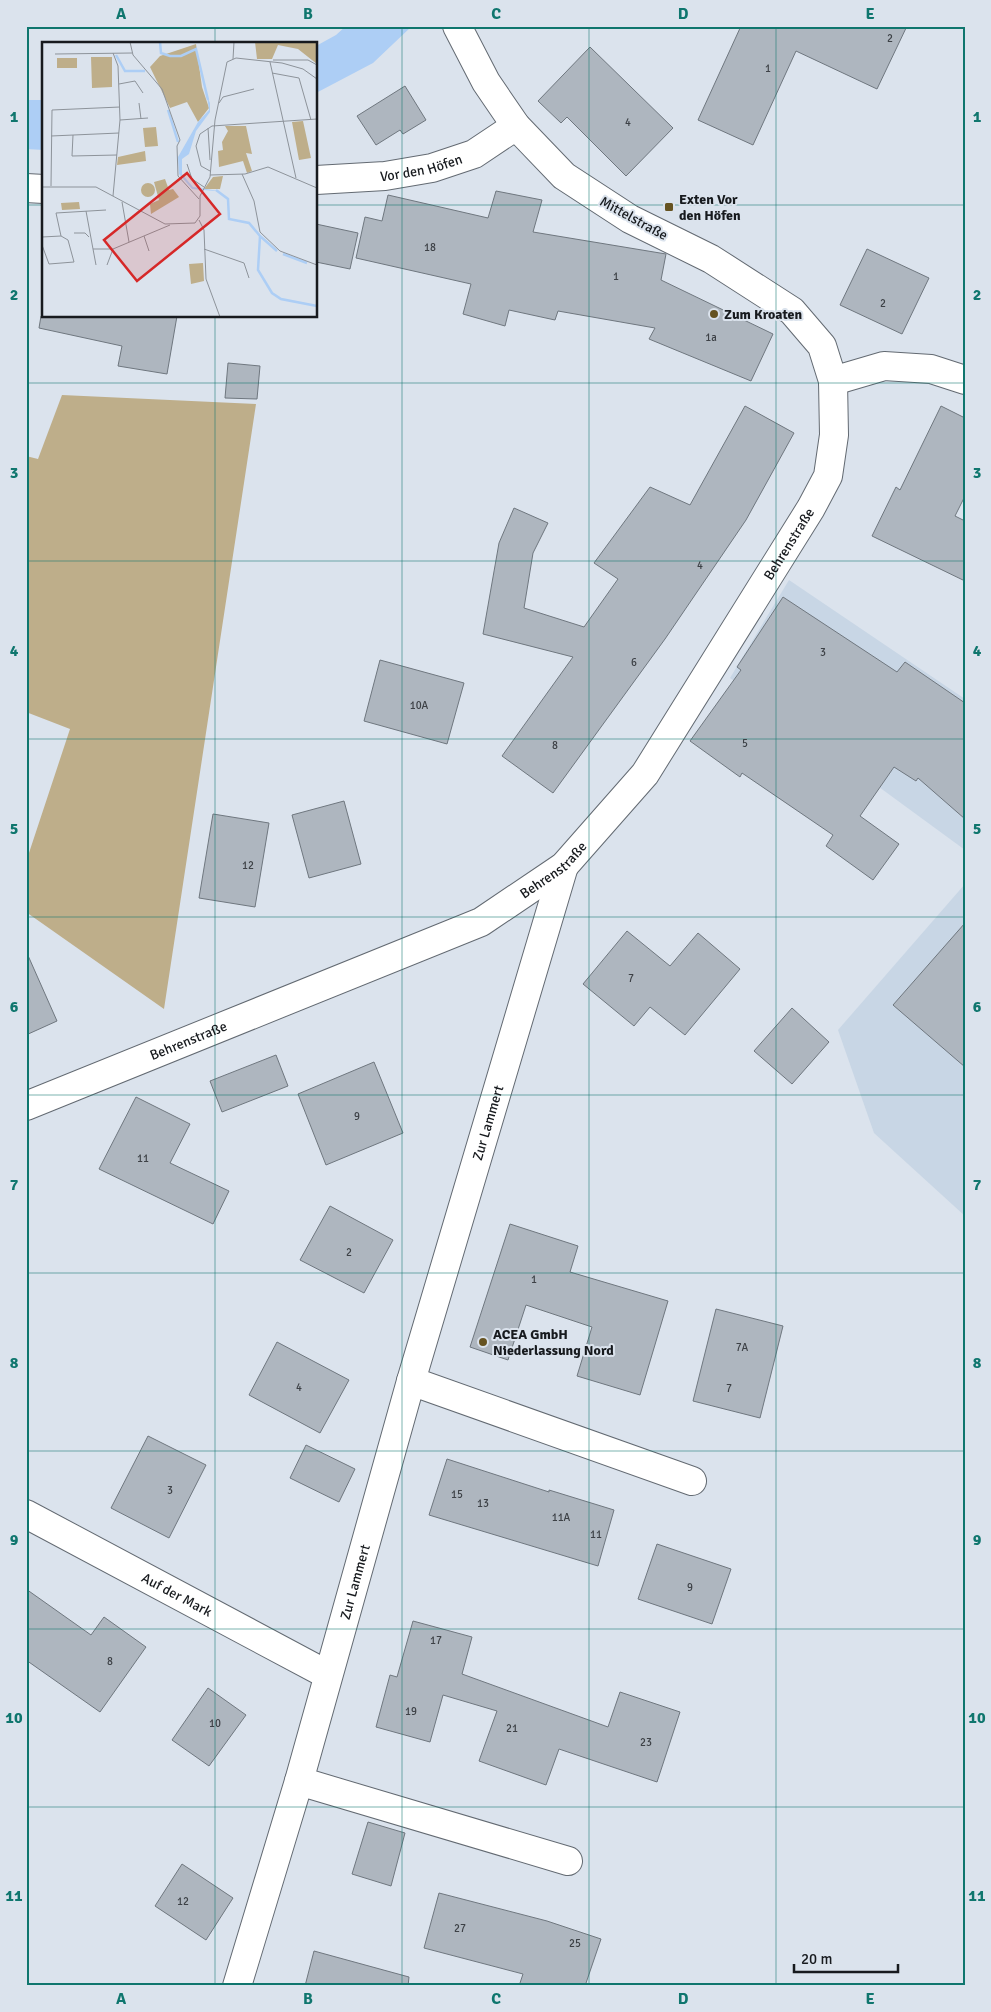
<svg xmlns="http://www.w3.org/2000/svg" width="991" height="2012" font-family="Signika,sans-serif">
  <rect width="100%" height="100%" fill="#dbe3ed"/>
  <!-- built -->
  <g fill="#c8d6e5">
    <polygon points="789,580 965,699 965,850 730,678"/>
    <polygon points="965,884 965,1216 874,1133 838,1030"/>
  </g>
  <!-- green -->
  <polygon fill="#beae8a" points="62,395 256,404 164,1009 26,912 26,862 70,729 26,712 26,456 38,459"/>
  <!-- water -->
  <g fill="#adcef5">
    <polygon points="346,26 412,26 373,63 316,93 316,46 336,35"/>
    <polygon points="26,100 44,100 44,150 26,149"/>
  </g>
  <!-- building -->
  <g fill="#aeb6bf" stroke="#6f777f">
    <polygon points="741,26 907,26 877,89 796,51 753,145 698,120"/>
    <polygon points="590,47 673,128 626,176 567,117 561,123 538,101"/>
    <polygon points="405,86 426,120 403,134 400,130 376,145 357,116"/>
    <polygon points="496,191 542,200 533,232 666,254 661,280 773,334 751,381 649,339 655,328 558,311 555,320 509,310 505,326 463,314 471,284 356,258 365,217 382,221 388,195 488,218"/>
    <polygon points="316,224 358,233 350,269 316,262"/>
    <polygon points="867,249 929,278 902,334 840,305"/>
    <polygon points="41,316 177,316 167,374 118,366 122,346 39,328"/>
    <polygon points="228,363 260,366 257,399 225,398"/>
    <polygon points="745,406 794,433 746,520 665,639 553,793 502,756 573,657 483,634 499,543 514,508 548,523 533,553 524,608 584,627 618,579 594,563 650,487 690,505"/>
    <polygon points="941,406 965,418 965,496 955,516 965,521 965,581 872,536 896,487 900,490"/>
    <polygon points="783,597 897,672 905,662 965,703 965,819 918,778 916,781 894,767 860,816 899,844 873,880 826,846 833,835 742,773 740,777 690,741 741,670 737,667"/>
    <polygon points="380,660 464,683 447,744 364,721"/>
    <polygon points="344,801 361,864 309,878 292,815"/>
    <polygon points="213,814 269,823 255,907 199,898"/>
    <polygon points="965,923 965,1067 893,1005"/>
    <polygon points="627,931 670,966 698,933 740,969 685,1035 650,1007 634,1026 583,984"/>
    <polygon points="26,951 57,1021 26,1035"/>
    <polygon points="792,1008 829,1042 792,1084 754,1051"/>
    <polygon points="276,1055 288,1086 222,1112 210,1081"/>
    <polygon points="374,1062 403,1133 326,1165 298,1094"/>
    <polygon points="136,1097 190,1124 170,1163 229,1191 213,1224 99,1169"/>
    <polygon points="330,1206 393,1240 364,1293 300,1260"/>
    <polygon points="510,1224 578,1246 570,1272 668,1301 640,1395 577,1376 592,1327 526,1305 508,1360 470,1347"/>
    <polygon points="716,1309 783,1326 760,1418 693,1401"/>
    <polygon points="277,1342 349,1380 320,1433 249,1395"/>
    <polygon points="148,1436 206,1465 169,1538 111,1508"/>
    <polygon points="306,1445 355,1469 339,1502 290,1478"/>
    <polygon points="447,1459 549,1492 549,1490 614,1510 598,1566 429,1515"/>
    <polygon points="657,1544 731,1569 712,1624 638,1599"/>
    <polygon points="26,1589 91,1635 104,1617 146,1647 100,1712 26,1660"/>
    <polygon points="413,1621 472,1637 462,1674 608,1727 620,1692 680,1712 657,1782 559,1749 546,1785 479,1761 497,1711 443,1695 430,1742 376,1727 390,1675 397,1677"/>
    <polygon points="208,1688 246,1715 209,1766 172,1740"/>
    <polygon points="368,1822 405,1833 391,1886 352,1874"/>
    <polygon points="182,1864 233,1898 206,1940 155,1906"/>
    <polygon points="439,1893 547,1921 601,1939 585,1986 519,1986 523,1974 424,1948"/>
    <polygon points="314,1951 409,1977 408,1986 305,1986"/>
  </g>
  <g fill="none" stroke-linecap="round" stroke-linejoin="round">
    <!-- street casing -->
    <g stroke="#636a72" stroke-width="30">
      <g id="street">
        <path id="s1" d="M316,180L385,176L432,168L474,154L516,126"/>
        <polyline points="26,188 44,189"/>
        <polyline points="411,1381 692,1481"/>
        <path id="s2" d="M26,1514L328,1675"/>
        <polyline points="299,1781 568,1861"/>
        <path id="s3" d="M237,1986L299,1781L411,1381L564,866"/>
      </g>
    </g>
    <!-- secondary casing -->
    <g stroke="#636a72" stroke-width="30">
      <g id="secondary">
        <polyline points="833,381 884,366 931,369 965,380"/>
        <path id="s4" d="M26,1106L481,922L564,866L645,774L811,508L828,476L834,435L833,381L822,346L792,311L711,259L630,219L564,176L516,126L486,82L457,26"/>
      </g>
    </g>
    <!-- street -->
    <use href="#street" stroke="#fff" stroke-width="28"/>
    <!-- secondary -->
    <use href="#secondary" stroke="#fff" stroke-width="28"/>
  </g>
  <!-- grid -->
  <path fill="none" stroke="#0f766e" stroke-width="1" stroke-opacity="0.55" d="M215,26V44M402,26V1986M589,26V1986M776,26V1986M26,205H44M316,205H965M215,316V1986M26,383H965M26,561H965M26,739H965M26,917H965M26,1095H965M26,1273H965M26,1451H965M26,1629H965M26,1807H965"/>
  <!-- markers -->
  <g fill="#665321" stroke="#dbe3ed" stroke-width="2">
    <rect x="664" y="202" width="10" height="10" rx="2.5"/>
    <circle cx="714" cy="314" r="5"/>
    <circle cx="483" cy="1342" r="5"/>
  </g>
  <g text-anchor="middle" stroke-width="4" stroke-linejoin="round" paint-order="stroke">
    <!-- number labels -->
    <g font-size="11" fill="#3d4146">
      <text x="890" y="42">2</text>
      <text x="768" y="72">1</text>
      <text x="628" y="126">4</text>
      <text x="430" y="251">18</text>
      <text x="616" y="280">1</text>
      <text x="883" y="307">2</text>
      <text x="711" y="341">1a</text>
      <text x="700" y="569">4</text>
      <text x="823" y="656">3</text>
      <text x="634" y="666">6</text>
      <text x="419" y="709">10A</text>
      <text x="745" y="747">5</text>
      <text x="555" y="749">8</text>
      <text x="248" y="869">12</text>
      <text x="631" y="982">7</text>
      <text x="357" y="1120">9</text>
      <text x="143" y="1162">11</text>
      <text x="349" y="1256">2</text>
      <text x="534" y="1283">1</text>
      <text x="742" y="1351">7A</text>
      <text x="299" y="1391">4</text>
      <text x="729" y="1392">7</text>
      <text x="170" y="1494">3</text>
      <text x="457" y="1498">15</text>
      <text x="483" y="1507">13</text>
      <text x="561" y="1521">11A</text>
      <text x="596" y="1538">11</text>
      <text x="690" y="1591">9</text>
      <text x="436" y="1644">17</text>
      <text x="110" y="1665">8</text>
      <text x="411" y="1715">19</text>
      <text x="215" y="1727">10</text>
      <text x="512" y="1732">21</text>
      <text x="646" y="1746">23</text>
      <text x="183" y="1905">12</text>
      <text x="460" y="1932">27</text>
      <text x="575" y="1947">25</text>
    </g>
    <!-- street labels -->
    <g font-size="14" fill="#171a1e" stroke="#dbe3ed">
      <text dy="5" stroke="none"><textPath href="#s1" startOffset="106">Vor den Höfen</textPath></text>
      <text transform="translate(634 218) rotate(29)" y="5">Mittelstraße</text>
      <text dy="5" stroke="none"><textPath href="#s4" startOffset="985">Behrenstraße</textPath></text>
      <text dy="5" stroke="none"><textPath href="#s4" startOffset="580">Behrenstraße</textPath></text>
      <text dy="5" stroke="none"><textPath href="#s4" startOffset="175">Behrenstraße</textPath></text>
      <text dy="5" stroke="none"><textPath href="#s3" startOffset="899">Zur Lammert</textPath></text>
      <text dy="5" stroke="none"><textPath href="#s3" startOffset="421">Zur Lammert</textPath></text>
      <text dy="5" stroke="none"><textPath href="#s2" startOffset="171">Auf der Mark</textPath></text>
    </g>
    <!-- poi labels -->
    <g font-size="14" font-weight="bold" fill="#171a1e" stroke="#dbe3ed" text-anchor="start">
      <text x="679" y="204">Exten Vor<tspan x="679" dy="16">den Höfen</tspan></text>
      <text x="724" y="319">Zum Kroaten</text>
      <text x="493" y="1339">ACEA GmbH<tspan x="493" dy="16">Niederlassung Nord</tspan></text>
    </g>
  </g>
  <!-- overview -->
  <g transform="translate(42 42)">
    <rect width="275" height="275" fill="#dbe3ed"/>
    <path d="M213,0H275V22L256,7L236,3L230,17H215ZM154,2L160,45L167,66L156,80L145,60L128,66L108,25L118,14ZM49,15H70V45L50,46ZM15,16H35V26H15ZM261,79L269,116L257,118L250,80ZM183,84H204L210,112L204,111L210,129L205,131L201,119L177,125L176,109L181,108L180,100L186,89ZM114,85L116,104L103,105L101,86ZM103,109L104,119L75,123L76,115ZM181,134L178,147H162L171,135ZM123,137L127,148L131,147L137,155L109,172L108,162L117,158L112,140ZM99 148a7 7 0 1 1 14 0a7 7 0 1 1-14 0ZM37,160L38,167L20,168L19,161ZM161,221L162,239L149,242L147,222Z" fill="#beae8a"/>
    <path d="M165,54L168,61V70L154,89L147,112L140,117V132L151,145L177,149H174L150,147L137,132L136,115L156,80L167,68Z" fill="#adcef5"/>
    <path fill="none" stroke="#adcef5" stroke-width="2.5" d="M118,0L119,11L128,14H139L154,7L166,58M74,13L83,29H103M126,68L136,100M174,148L186,157L187,177L207,181L218,194L216,228L230,251L239,257L275,264M218,194L235,209M241,212L265,221"/>
    <path fill="none" stroke="#8d939a" stroke-width="1" d="M88,0L91,13L120,47L138,98L135,104L136,134L157,157M13,12L90,11M191,17L192,0M231,18H266L275,23M228,20L254,136M230,31L257,36L269,78M77,42L93,39L101,51M97,61L99,77M177,61L181,55L212,47M78,78L106,76M166,86L168,118M31,93L30,114L75,113M9,94L77,91M145,122L150,137L162,145M168,129L159,124L154,104L158,92L170,84L275,77M200,132L212,159L218,190L238,209L275,223M168,133L203,132L226,125L275,146M9,144L10,68L78,65M0,145H54L123,182L153,181L158,174V154L168,135L173,78L185,20L194,16L240,21L261,27L275,37M71,154L78,78L76,24L71,11M80,160L87,200M44,169L51,207H71M157,178L162,188L164,237L178,275M32,191H43L47,195M102,194L107,209M0,195L19,194M0,203L7,222L32,220L26,198L19,194L14,171L64,168M51,207L54,223M162,207L202,221L207,236M65,223L71,207L128,183"/>
    <path fill="#d62828" fill-opacity="0.15" stroke="#d62828" stroke-width="2.5" d="M145,131L178,172L95,239L62,198Z"/>
    <rect width="275" height="275" fill="none" stroke="#171a1e" stroke-width="2.5"/>
  </g>
  <!-- border -->
  <rect width="991" height="2012" fill="none" stroke="#dbe3ed" stroke-width="55"/>
  <!-- scale -->
  <path d="M794 1964v8h104v-8" fill="none" stroke="#171a1e" stroke-width="2.5"/>
  <text x="801" y="1964" font-size="15" fill="#171a1e" stroke="#dbe3ed" stroke-width="4" paint-order="stroke">20 m</text>
  <rect x="28" y="28" width="936" height="1956" fill="none" stroke="#0f766e" stroke-width="2"/>
  <g font-size="16" text-anchor="middle" font-weight="bold" fill="#0f766e">
    <text x="121" y="19">A</text>
    <text x="308" y="19">B</text>
    <text x="496" y="19">C</text>
    <text x="683" y="19">D</text>
    <text x="870" y="19">E</text>
    <text x="14" y="122">1</text>
    <text x="977" y="122">1</text>
    <text x="14" y="300">2</text>
    <text x="977" y="300">2</text>
    <text x="14" y="478">3</text>
    <text x="977" y="478">3</text>
    <text x="14" y="656">4</text>
    <text x="977" y="656">4</text>
    <text x="14" y="834">5</text>
    <text x="977" y="834">5</text>
    <text x="14" y="1012">6</text>
    <text x="977" y="1012">6</text>
    <text x="14" y="1190">7</text>
    <text x="977" y="1190">7</text>
    <text x="14" y="1368">8</text>
    <text x="977" y="1368">8</text>
    <text x="14" y="1545">9</text>
    <text x="977" y="1545">9</text>
    <text x="14" y="1723">10</text>
    <text x="977" y="1723">10</text>
    <text x="14" y="1901">11</text>
    <text x="977" y="1901">11</text>
    <text x="121" y="2004">A</text>
    <text x="308" y="2004">B</text>
    <text x="496" y="2004">C</text>
    <text x="683" y="2004">D</text>
    <text x="870" y="2004">E</text>
  </g>
</svg>
